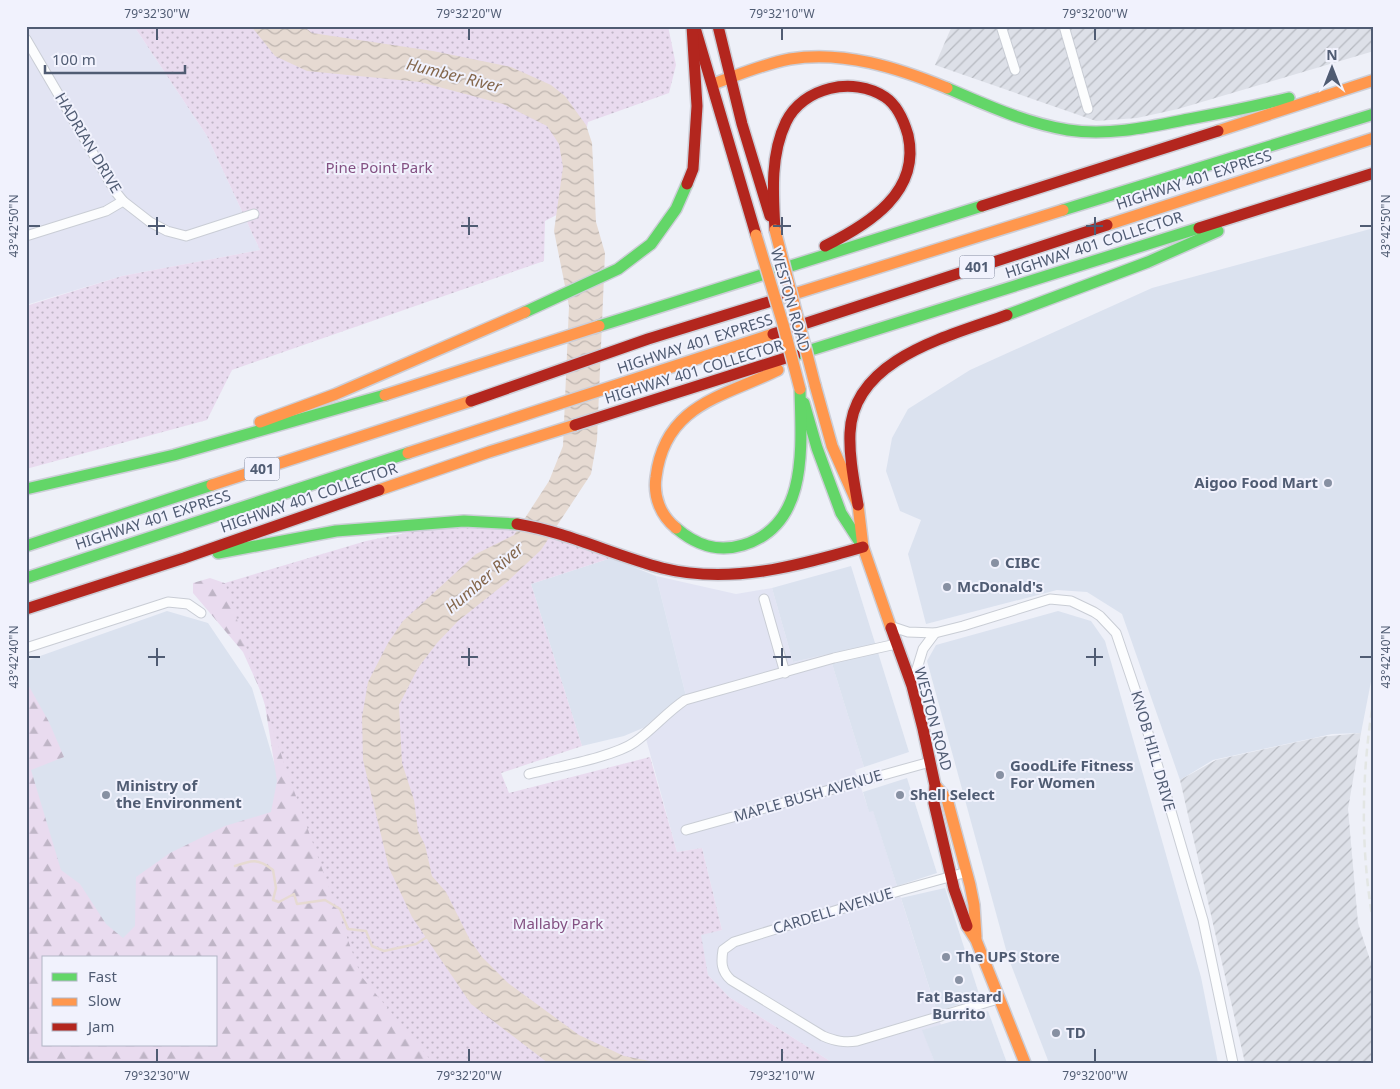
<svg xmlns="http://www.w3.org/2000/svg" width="1400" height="1089" font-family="'Noto Sans',sans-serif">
  <defs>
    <pattern id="industrial-furrows" width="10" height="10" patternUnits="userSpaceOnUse" patternTransform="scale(1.25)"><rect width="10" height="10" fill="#dde0e8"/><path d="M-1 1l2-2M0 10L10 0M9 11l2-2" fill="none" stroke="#b6b9c0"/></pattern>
    <pattern id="forest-firs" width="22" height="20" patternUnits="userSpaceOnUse" patternTransform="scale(1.25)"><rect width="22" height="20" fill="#e9dbef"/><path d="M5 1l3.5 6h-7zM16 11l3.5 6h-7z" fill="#bfb5c6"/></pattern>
    <pattern id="park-dots" width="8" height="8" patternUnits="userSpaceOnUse" patternTransform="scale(1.25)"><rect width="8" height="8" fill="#e9dbef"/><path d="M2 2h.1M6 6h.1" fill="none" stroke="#bfb5c6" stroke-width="1.8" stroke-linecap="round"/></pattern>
    <pattern id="water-waves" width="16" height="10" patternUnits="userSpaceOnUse" patternTransform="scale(1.25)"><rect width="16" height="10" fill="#e6dad2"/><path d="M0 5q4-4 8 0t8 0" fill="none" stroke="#bdb4af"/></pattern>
  </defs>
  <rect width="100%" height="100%" fill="#eef0f8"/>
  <!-- residential -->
  <g fill="#e2e4f3">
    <polygon points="26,26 134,26 207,136 260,250 122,276 26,305"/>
    <polygon points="656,576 736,594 772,588 793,662 829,654 864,767 855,770 869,811 873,810 941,1025 923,1030 935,1063 833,1063 729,997 708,975 700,934 722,930 702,848 677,852 643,728 664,711 686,696"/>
  </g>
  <!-- commercial -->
  <g fill="#dbe2ef">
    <polygon points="1374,228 1374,666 1361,733 1332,734 1213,760 1180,780 1122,614 1087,592 1057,590 926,624 908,554 921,520 900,511 886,471 892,438 908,409 970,370 1152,288"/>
    <polygon points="611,558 656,576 686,696 664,711 643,728 624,736 582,746 531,584"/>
    <polygon points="851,566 909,752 864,767 829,654 793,662 772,588"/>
    <polygon points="167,611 208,623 252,688 293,826 327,924 44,958 26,1016 26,661"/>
    <polygon points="1058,611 1091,621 1105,641 1201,977 1218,1063 1049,1063 1008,957 927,661 936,645"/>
    <polygon points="907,778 937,873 897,886 873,811 869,812 863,792"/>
    <polygon points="945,888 980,997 937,1012 901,898"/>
    <polygon points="988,1011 1007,1063 935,1063 922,1030"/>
  </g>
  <!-- industrial -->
  <g fill="url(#industrial-furrows)">
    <polygon points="952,26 1374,26 1374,51 1178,109 1137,118 1096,121 935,65"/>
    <polygon points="1361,733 1348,809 1358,923 1374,972 1374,1063 1245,1063 1180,780 1216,760 1320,737"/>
  </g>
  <!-- forest -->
  <path fill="url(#forest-firs)" fill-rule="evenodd" d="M210,578L233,586L458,1063H26V681L49,722L64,757L31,770L61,870L80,884L106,924L123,938L135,926L136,877L170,853L225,826L271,812L277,781L264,699L243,652L193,593V583ZM44,958H216V1045H44Z"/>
  <!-- park -->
  <g fill="url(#park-dots)">
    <polygon points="134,26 668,26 676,65 669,93 588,122 570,208 545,221 544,261 232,370 207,420 26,469 26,306 122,276 260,250 207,136"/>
    <polygon points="511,523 611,558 531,584 582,746 501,773 509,793 650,757 677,852 702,848 722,930 701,935 708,975 729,997 833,1063 433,1063 361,976 285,766 225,583 366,541 445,525"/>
  </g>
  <!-- water -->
  <polygon fill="url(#water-waves)" points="251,26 303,26 312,33 433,51 511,67 551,85 565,96 586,125 592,143 596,222 605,253 597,440 591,474 541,550 507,582 458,621 437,643 418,668 399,705 402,763 414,800 418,831 425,845 432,876 446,892 470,940 482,957 508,983 579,1035 624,1056 660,1063 548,1063 471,1004 412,917 389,868 363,760 362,717 368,682 388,643 403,621 476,554 514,535 549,481 563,446 569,306 554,231 563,167 559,144 547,126 503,104 420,82 307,71 275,56"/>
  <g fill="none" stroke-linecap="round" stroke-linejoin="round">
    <!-- stream -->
    <path stroke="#e6dad2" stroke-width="2.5" d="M235,866C252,860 258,858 273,870L276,888L273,900L279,902L294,894L297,904L325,900L340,909L348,929L366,931L372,946L384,951L416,944L427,937"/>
    <!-- street casing -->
    <g stroke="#c9cdd5" stroke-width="11">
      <g id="street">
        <polyline points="1001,26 1015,70"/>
        <polyline points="1064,26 1088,109"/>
        <polyline points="26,39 115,191 123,201 150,222 167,231 186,236 254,214"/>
        <polyline points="26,236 106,211 123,201"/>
        <polyline points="764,599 785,673"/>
        <polyline points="890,626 908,632 935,633 963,626 1050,599 1071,601 1094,612 1100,616 1116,633 1136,692 1203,920 1233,1063"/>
        <polyline points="26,648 168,602 188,604 201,613"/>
        <polyline points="912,685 923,649 935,633"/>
        <path d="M529,774C556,767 614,757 635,742C653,729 667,712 685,700L834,658L896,644"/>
        <polyline points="686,830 930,762"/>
        <path d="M967,872L899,891L734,942L723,950C721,962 721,971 731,980L823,1036C835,1041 844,1043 857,1041L998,999"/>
      </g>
    </g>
    <!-- fast casing -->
    <g stroke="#ccced7" stroke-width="14">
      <g id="fast">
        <path d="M947,88C986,105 1026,123 1068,130C1109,136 1149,127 1189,119C1222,113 1256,106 1289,98"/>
        <polyline points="1063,210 1374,114"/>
        <polyline points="525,312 618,269 651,244 676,209 687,184"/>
        <polyline points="1007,315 1148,262 1218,231"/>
        <polyline points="599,326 982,206"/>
        <polyline points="795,355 1199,228"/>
        <polyline points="804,403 817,448 841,513 861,544"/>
        <polyline points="26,489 174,455 385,395"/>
        <path d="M676,528C696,545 717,553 743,545C810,525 801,444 800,389"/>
        <polyline points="26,546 212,485"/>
        <polyline points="218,553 336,531 464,521 517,524"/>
        <polyline points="26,578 408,453"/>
      </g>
    </g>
    <!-- slow casing -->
    <g stroke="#ccced7" stroke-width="14">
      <g id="slow">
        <path d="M713,84C738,75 763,64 790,59C843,50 898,68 947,88"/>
        <polyline points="1218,131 1374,80"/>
        <polyline points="1107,225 1374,138"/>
        <polyline points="778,299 1063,210"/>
        <polyline points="815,385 832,446 858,505 863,547 891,628"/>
        <polyline points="385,395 599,326"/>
        <polyline points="260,422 336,394 525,312"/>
        <polyline points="408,453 773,334"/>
        <polyline points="212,485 471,401"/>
        <polyline points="379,490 489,452 575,425"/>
        <path d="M676,528C661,516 653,497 656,477C665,404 723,397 778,370"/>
        <polyline points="935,785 947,799 970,885 974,905 976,937"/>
        <polyline points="967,926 976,940 1025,1063"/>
      </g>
    </g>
    <!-- jam casing -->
    <g stroke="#ccced7" stroke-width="14">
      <g id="jam">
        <polyline points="718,26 742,124 770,216"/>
        <polyline points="696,31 756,235"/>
        <polyline points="687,184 693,169 697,106 692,26"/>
        <polyline points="982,206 1218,131"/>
        <polyline points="1199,228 1374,173"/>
        <path d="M775,230C773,195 770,155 786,122C803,87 853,76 885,97C897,105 904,121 908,135C921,192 869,224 825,246"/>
        <polyline points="773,334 1107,225"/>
        <polyline points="471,401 648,339 778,299"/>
        <polyline points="575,425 795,355"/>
        <path d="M858,505C854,481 849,457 850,433C853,358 950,336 1007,315"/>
        <path d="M517,524C567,532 613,555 662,568C730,585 797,566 863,547"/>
        <polyline points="26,609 184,558 379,490"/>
        <polyline points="891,628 912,686 923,729 935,785 934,803 954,889 967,926"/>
      </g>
    </g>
    <!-- street -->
    <use href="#street" stroke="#fcfdfe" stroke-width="9"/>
    <!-- fast -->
    <use href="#fast" stroke="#63d668" stroke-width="11"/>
    <!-- slow -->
    <use href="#slow" stroke="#ff974d" stroke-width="11"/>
    <!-- jam -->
    <use href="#jam" stroke="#b3261e" stroke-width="11"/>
    <!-- rail -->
    <path stroke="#e3e6e4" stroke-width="2.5" stroke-dasharray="8 5" stroke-linecap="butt" d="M1374,697C1361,774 1360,850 1374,927"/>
    <!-- slow-bridge casing -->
    <g stroke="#ccced7" stroke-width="14" stroke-linecap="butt">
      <g id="slow-bridge">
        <polyline points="775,230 815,385"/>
        <polyline points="756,235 783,324 800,389"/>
      </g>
    </g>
    <!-- slow-bridge -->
    <use href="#slow-bridge" stroke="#ff974d" stroke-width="11"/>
  </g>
  <!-- ticks -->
  <path fill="none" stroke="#505c73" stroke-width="2" d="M157,28V40M469,28V40M782,28V40M1095,28V40M157,217V235M469,217V235M782,217V235M1095,217V235M28,226H40M148,226H165M461,226H478M773,226H791M1086,226H1103M1360,226H1372M157,648V666M469,648V666M782,648V666M1095,648V666M28,657H40M148,657H165M461,657H478M773,657H791M1086,657H1103M1360,657H1372M157,1049V1062M469,1049V1062M782,1049V1062M1095,1049V1062"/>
  <!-- markers -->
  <g fill="#8790a2" stroke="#f1f2fd" stroke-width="2">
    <circle cx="1328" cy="483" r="5"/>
    <circle cx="995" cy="563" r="5"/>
    <circle cx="947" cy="587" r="5"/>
    <circle cx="1000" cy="775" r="5"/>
    <circle cx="106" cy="795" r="5"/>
    <circle cx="900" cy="795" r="5"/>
    <circle cx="946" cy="957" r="5"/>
    <circle cx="959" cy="980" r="5"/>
    <circle cx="1056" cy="1033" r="5"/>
  </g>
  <g text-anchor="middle" stroke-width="4" stroke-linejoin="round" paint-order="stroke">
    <!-- shield labels -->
    <g fill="#f1f2fd" stroke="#80899c" stroke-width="1">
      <rect x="959.5" y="255.5" width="35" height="23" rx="4"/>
      <rect x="244.5" y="457.5" width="35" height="23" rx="4"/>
    </g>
    <g font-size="14" font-weight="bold" fill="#505c73">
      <text x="977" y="272">401</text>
      <text x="262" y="474">401</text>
    </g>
    <!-- street labels -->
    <g font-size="15" fill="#505c73" stroke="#f1f2fd">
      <text transform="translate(88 143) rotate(59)" y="5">HADRIAN DRIVE</text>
      <text transform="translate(1194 180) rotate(-18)" y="5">HIGHWAY 401 EXPRESS</text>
      <text transform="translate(1094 245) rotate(-18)" y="5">HIGHWAY 401 COLLECTOR</text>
      <text transform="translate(790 300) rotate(74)" y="5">WESTON ROAD</text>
      <text transform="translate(695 344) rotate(-18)" y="5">HIGHWAY 401 EXPRESS</text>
      <text transform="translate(694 372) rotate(-17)" y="5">HIGHWAY 401 COLLECTOR</text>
      <text transform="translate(309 498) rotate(-19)" y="5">HIGHWAY 401 COLLECTOR</text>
      <text transform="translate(153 520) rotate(-18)" y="5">HIGHWAY 401 EXPRESS</text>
      <text transform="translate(933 719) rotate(75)" y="5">WESTON ROAD</text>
      <text transform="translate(1153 751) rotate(74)" y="5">KNOB HILL DRIVE</text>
      <text transform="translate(808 796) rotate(-16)" y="5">MAPLE BUSH AVENUE</text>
      <text transform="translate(833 911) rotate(-17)" y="5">CARDELL AVENUE</text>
    </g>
    <!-- park labels -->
    <g font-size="15" fill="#835082" stroke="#f1f2fd">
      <text x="379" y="173">Pine Point Park</text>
      <text x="558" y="929">Mallaby Park</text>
    </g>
    <!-- poi labels -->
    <g font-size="15" font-weight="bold" fill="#505c73" stroke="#f1f2fd" text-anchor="start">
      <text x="1318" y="488" text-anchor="end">Aigoo Food Mart</text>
      <text x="1005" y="568">CIBC</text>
      <text x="957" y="592">McDonald's</text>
      <text x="1010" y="771">GoodLife Fitness<tspan x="1010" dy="17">For Women</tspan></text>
      <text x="116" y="791">Ministry of<tspan x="116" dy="17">the Environment</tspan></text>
      <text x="910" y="800">Shell Select</text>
      <text x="956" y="962">The UPS Store</text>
      <text x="959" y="1002" text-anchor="middle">Fat Bastard<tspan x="959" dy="17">Burrito</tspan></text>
      <text x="1066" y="1038">TD</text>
    </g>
    <!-- water labels -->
    <g font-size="16" font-style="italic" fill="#84674c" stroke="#f1f2fd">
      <text transform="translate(454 75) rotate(14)" y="6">Humber River</text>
      <text transform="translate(484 578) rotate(-41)" y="6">Humber River</text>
    </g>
  </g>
  <!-- border -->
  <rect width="1400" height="1089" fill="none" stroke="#f1f2fd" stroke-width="55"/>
  <!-- legend -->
  <rect x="42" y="956" width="175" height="90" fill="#f1f2fd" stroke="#b1b6c6"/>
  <rect x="52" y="973" width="25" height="8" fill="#63d668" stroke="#b1b6c6"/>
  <text x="88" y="982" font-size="15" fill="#505c73">Fast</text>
  <rect x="52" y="998" width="25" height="8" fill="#ff974d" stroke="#b1b6c6"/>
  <text x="88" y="1006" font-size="15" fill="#505c73">Slow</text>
  <rect x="52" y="1023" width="25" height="8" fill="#b3261e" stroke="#b1b6c6"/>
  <text x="88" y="1032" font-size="15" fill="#505c73">Jam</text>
  <!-- north arrow -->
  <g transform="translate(1332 68)" stroke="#f1f2fd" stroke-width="4" paint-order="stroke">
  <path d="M0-4L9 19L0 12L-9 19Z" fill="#505c73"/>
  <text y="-8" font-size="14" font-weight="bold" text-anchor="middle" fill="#505c73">N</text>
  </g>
  <!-- scale -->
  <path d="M45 65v8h140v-8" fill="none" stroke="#505c73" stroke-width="2.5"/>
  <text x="52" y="65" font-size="15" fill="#505c73" stroke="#f1f2fd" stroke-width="4" paint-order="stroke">100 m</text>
  <rect x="28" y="28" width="1344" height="1034" fill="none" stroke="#505c73" stroke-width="2"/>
  <g font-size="12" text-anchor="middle" fill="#505c73">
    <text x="157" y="18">79°32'30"W</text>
    <text x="469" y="18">79°32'20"W</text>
    <text x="782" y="18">79°32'10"W</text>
    <text x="1095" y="18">79°32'00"W</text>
    <text transform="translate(14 226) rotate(-90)" y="4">43°42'50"N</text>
    <text transform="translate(1386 226) rotate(-90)" y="4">43°42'50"N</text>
    <text transform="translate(14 657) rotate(-90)" y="4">43°42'40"N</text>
    <text transform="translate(1386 657) rotate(-90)" y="4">43°42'40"N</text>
    <text x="157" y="1080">79°32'30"W</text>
    <text x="469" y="1080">79°32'20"W</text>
    <text x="782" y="1080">79°32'10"W</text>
    <text x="1095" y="1080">79°32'00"W</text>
  </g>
</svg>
